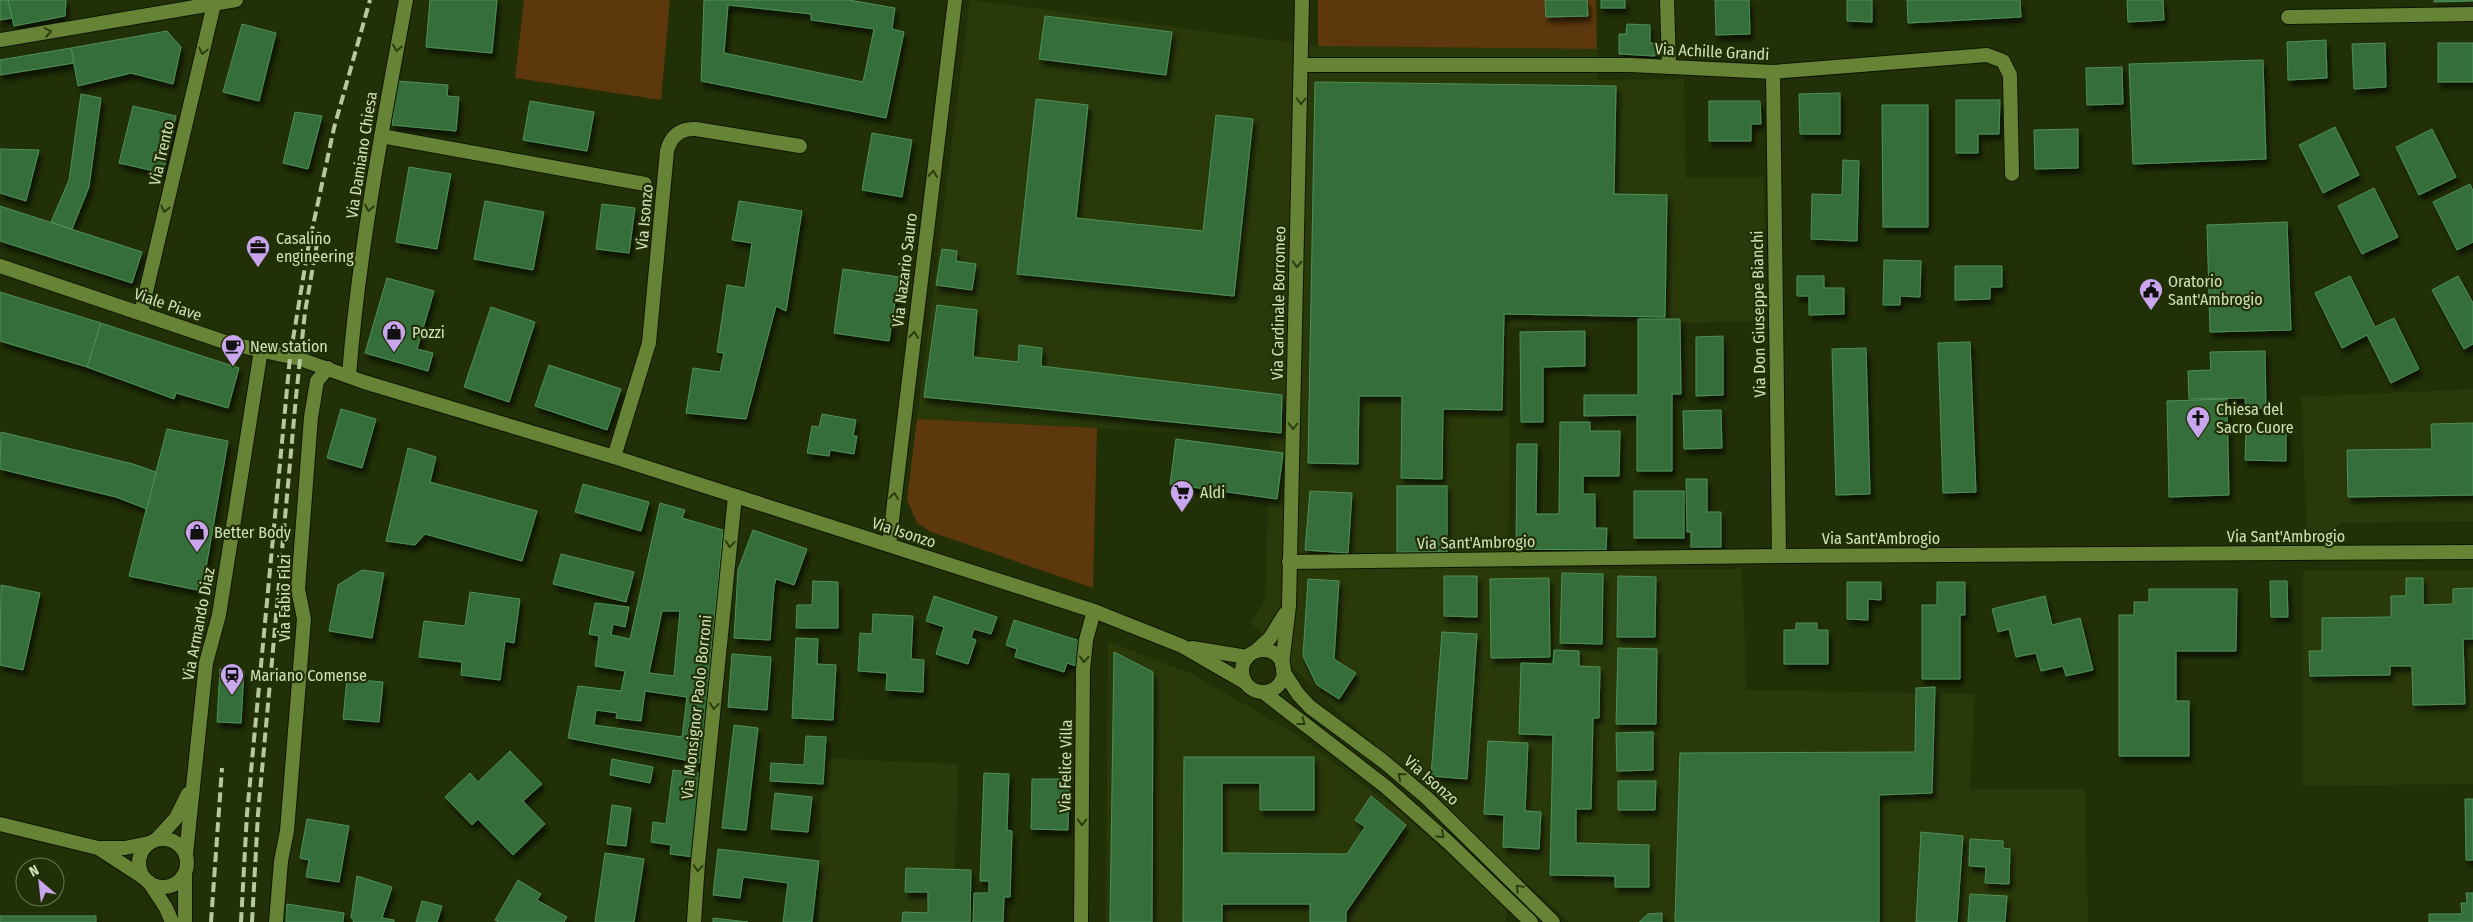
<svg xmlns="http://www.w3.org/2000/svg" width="2473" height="922" font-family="'Fira Sans Condensed',sans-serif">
  <defs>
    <filter id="shadow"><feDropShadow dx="3" dy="5.5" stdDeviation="2.5" flood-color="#0009"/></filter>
  </defs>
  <rect width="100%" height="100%" fill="#213006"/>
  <!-- built -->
  <g fill="#29390a">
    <polygon points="970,0 1318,46 1597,49 1597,80 1684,79 1685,178 1764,177 1765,321 1510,327 1508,569 1742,569 1747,690 1975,694 1970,789 2085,789 2088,922 1569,922 1321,696 1251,623 1265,598 1271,437 917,419"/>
    <polygon points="2473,389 2473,521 2341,523 2328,536 2307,535 2301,397"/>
    <polygon points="2473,570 2473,784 2303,786 2303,571"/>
    <polygon points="1108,641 1192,674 1293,732 1408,818 1507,908 1506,922 1106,922"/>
    <polygon points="822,758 958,764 953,922 819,922"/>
  </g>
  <!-- green -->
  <g fill="#5c380c">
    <polygon points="524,0 670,0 661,100 515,78"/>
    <polygon points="1318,0 1596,0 1597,49 1318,46"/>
    <polygon points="917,419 1097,428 1093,588 931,532 917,523 907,500"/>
  </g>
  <!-- building -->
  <g fill="#346d3b" stroke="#4f9157" fill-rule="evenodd" filter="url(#shadow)">
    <polygon points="0,0 8,0 12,18 0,20"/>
    <polygon points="8,0 66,0 65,16 14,26"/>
    <polygon points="430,0 497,0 492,53 426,47"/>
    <path d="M704,0H849L895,8L892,29L904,32L886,118L701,81ZM728,5L811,14V20L874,29L863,82L724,53Z"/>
    <polygon points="1545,0 1587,0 1588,16 1546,17"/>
    <rect x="1601" y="0" width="24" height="8"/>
    <polygon points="1715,0 1749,0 1750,34 1716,35"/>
    <polygon points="1847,0 1872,0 1872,22 1847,21"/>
    <polygon points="1907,0 2020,0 2021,17 1908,23"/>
    <polygon points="2127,0 2163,0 2164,20 2128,22"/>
    <polygon points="2434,0 2473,0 2473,1 2434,2"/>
    <polygon points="1045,16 1172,32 1166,75 1039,59"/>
    <polygon points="242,24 276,33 259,101 223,92"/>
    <polygon points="1627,24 1650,25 1650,43 1655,43 1655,56 1619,54 1619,34 1626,34"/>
    <polygon points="167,31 181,47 173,84 131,73 78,86 71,48"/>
    <polygon points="2326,40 2327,78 2288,80 2287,42"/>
    <polygon points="2385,43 2386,87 2354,89 2352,44"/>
    <rect x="2438" y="43" width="35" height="39"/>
    <polygon points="71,48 74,63 0,75 0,60"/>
    <polygon points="2263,60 2266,159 2133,164 2129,64"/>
    <polygon points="2122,67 2123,104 2087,105 2086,68"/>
    <polygon points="397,81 448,85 447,96 459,97 456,131 392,125"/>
    <polygon points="1315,82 1616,86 1614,194 1667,195 1665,317 1504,314 1502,410 1443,409 1442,479 1401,478 1402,396 1359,396 1358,464 1308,463"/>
    <polygon points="1840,93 1840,134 1800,134 1799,94"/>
    <polygon points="81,94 101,98 89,187 72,229 51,222 69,180"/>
    <polygon points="1036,99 1088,105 1076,218 1203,231 1216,115 1253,119 1234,296 1017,274"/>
    <polygon points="1956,100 2000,100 1999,134 1978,134 1978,153 1956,153"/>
    <polygon points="530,101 594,112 587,151 523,140"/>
    <polygon points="1709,101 1760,101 1761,124 1751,124 1751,141 1709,141"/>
    <polygon points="1882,105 1928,105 1928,227 1883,227"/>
    <polygon points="133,106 176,116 163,173 119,163"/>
    <polygon points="295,112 322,116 308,169 283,163"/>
    <polygon points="2335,127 2359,175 2323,193 2299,145"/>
    <polygon points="2078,129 2078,168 2035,169 2034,130"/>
    <polygon points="2432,129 2456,177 2419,195 2396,147"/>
    <polygon points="872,133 912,140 902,197 862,190"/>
    <polygon points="0,149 39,150 26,201 0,193"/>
    <polygon points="1843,160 1859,161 1857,241 1811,239 1812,194 1842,195"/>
    <polygon points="409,167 451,174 437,249 396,242"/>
    <polygon points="2470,184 2473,191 2473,242 2457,250 2433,202"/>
    <polygon points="2374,188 2398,237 2362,254 2338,206"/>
    <polygon points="485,201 544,212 533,270 474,259"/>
    <polygon points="739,201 802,211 786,311 776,306 746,419 686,413 693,368 720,372 724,353 717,352 727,285 745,288 752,243 732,240"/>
    <polygon points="602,204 635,208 629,253 596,249"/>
    <polygon points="0,206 142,252 132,283 0,241"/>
    <polygon points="2287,222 2291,330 2210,332 2207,225"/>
    <polygon points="942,249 957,251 956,261 976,264 972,290 936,285"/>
    <polygon points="1884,260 1921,261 1920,297 1900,296 1900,305 1883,305"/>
    <polygon points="1955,266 2002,266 2002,287 1990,287 1990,299 1955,300"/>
    <polygon points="843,269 899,277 889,341 834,333"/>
    <polygon points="1797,276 1824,276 1824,288 1844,288 1844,314 1809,315 1809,296 1797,296"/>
    <polygon points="2350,276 2375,327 2394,318 2419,369 2391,383 2367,335 2342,348 2315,293"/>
    <polygon points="2458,276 2473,303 2473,344 2464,349 2432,290"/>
    <polygon points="387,278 434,291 417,349 433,353 428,371 365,353"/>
    <polygon points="0,292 101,323 87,367 0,341"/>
    <polygon points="937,305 977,310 973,357 1018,362 1019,345 1042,348 1041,366 1282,395 1281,433 924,397"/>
    <polygon points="491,307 535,322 509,402 464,387"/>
    <polygon points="1638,319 1680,319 1681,394 1672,394 1672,471 1637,471 1637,415 1584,416 1584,395 1638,395"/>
    <polygon points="101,323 239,368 228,408 176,393 174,399 87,367"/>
    <polygon points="1585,331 1585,366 1543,367 1543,422 1521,422 1520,332"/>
    <polygon points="1723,336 1723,395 1696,396 1696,337"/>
    <polygon points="1970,342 1976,492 1943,493 1938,343"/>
    <polygon points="1866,348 1870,494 1836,495 1832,349"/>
    <polygon points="2265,351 2266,408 2246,409 2245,398 2189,399 2188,371 2211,370 2210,352"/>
    <polygon points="549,365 621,389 607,430 535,406"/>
    <polygon points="2227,399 2229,495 2169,497 2167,401"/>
    <polygon points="341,409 376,419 362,468 327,458"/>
    <polygon points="1721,410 1722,448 1684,449 1683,411"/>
    <polygon points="822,414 856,420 853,436 857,436 854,454 830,450 829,456 807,453 812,426 819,427"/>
    <polygon points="1560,422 1590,422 1590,431 1620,431 1619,476 1583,476 1583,494 1595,494 1595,528 1607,528 1606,550 1516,549 1517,444 1537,444 1536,514 1559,514"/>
    <polygon points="2473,423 2473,495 2348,497 2347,450 2432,449 2431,424"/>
    <polygon points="167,429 228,441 202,591 129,576"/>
    <polygon points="2246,430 2286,430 2286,461 2245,460"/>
    <polygon points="1,432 133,464 156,472 147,509 116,497 0,469"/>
    <polygon points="1176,439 1283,453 1277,499 1170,484"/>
    <polygon points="408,448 436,457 430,482 537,511 522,561 425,534 415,545 386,541"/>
    <polygon points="1686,479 1707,479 1707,512 1721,512 1721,547 1691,547 1691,532 1687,532"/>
    <polygon points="583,484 649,502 641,531 575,512"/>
    <rect x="1397" y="486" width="50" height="66"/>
    <polygon points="1310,491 1352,493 1348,553 1305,550"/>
    <rect x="1634" y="491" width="50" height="47"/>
    <path d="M660,503L685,510L682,518L723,530L701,763L568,738L578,686L621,691L625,671L595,666L599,636L589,634L595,603L629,607L625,627L613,624L611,635L630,639ZM662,611H680L674,676L649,673ZM645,691L687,697L682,737L594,725L596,710L617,713L616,718L641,721Z"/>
    <polygon points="753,530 807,549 794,585 776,579 774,586 770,640 734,638 738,570"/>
    <polygon points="561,554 634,572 626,602 553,584"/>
    <polygon points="362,570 384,573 372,638 329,631 338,585"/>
    <polygon points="1562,573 1603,574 1602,644 1560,643"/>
    <polygon points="1444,576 1477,576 1477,617 1444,616"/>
    <polygon points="1618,576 1656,577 1655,637 1617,637"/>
    <polygon points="1549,578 1550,657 1491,658 1490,579"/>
    <polygon points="2406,578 2423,578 2423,605 2453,604 2453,589 2473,588 2473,639 2463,639 2465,704 2413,705 2412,666 2390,666 2390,675 2310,676 2309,651 2322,651 2322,618 2391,617 2391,596 2406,596"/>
    <polygon points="1308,579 1339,581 1334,659 1356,673 1339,699 1317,685 1303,656"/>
    <polygon points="813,581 838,582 838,628 796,628 797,605 812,605"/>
    <polygon points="2270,581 2287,581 2288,617 2271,617"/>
    <polygon points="1847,582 1881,582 1881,600 1868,599 1868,620 1847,619"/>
    <polygon points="1937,582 1965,582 1965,615 1960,615 1960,679 1922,679 1922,605 1937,605"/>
    <polygon points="1,585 40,593 23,670 0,665"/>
    <polygon points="2149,589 2237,589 2236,651 2176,651 2176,701 2189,701 2189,756 2119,756 2119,615 2134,615 2134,602 2149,602"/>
    <polygon points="470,592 520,599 514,643 505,641 500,680 461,675 462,662 419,657 424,621 465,626"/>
    <polygon points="934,596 997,617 991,634 974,629 971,638 976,640 968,664 936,654 944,627 926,621"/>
    <polygon points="2045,596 2052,625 2080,618 2093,670 2066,676 2063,666 2041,671 2036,653 2016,657 2009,629 1998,632 1992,609"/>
    <polygon points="873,614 913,616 911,659 924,660 923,692 886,690 887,673 858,671 860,633 872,634"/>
    <polygon points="1014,620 1083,642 1076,666 1067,663 1064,672 1015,657 1017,649 1006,645"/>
    <polygon points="1796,623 1817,623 1817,630 1828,630 1828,664 1784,664 1784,630 1796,630"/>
    <polygon points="1442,632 1477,634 1467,779 1431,776"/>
    <polygon points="796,638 818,639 817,664 836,665 833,720 792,718"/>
    <polygon points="1618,648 1657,649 1656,724 1616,724"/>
    <polygon points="1554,650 1579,651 1579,666 1600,667 1599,718 1593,718 1591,809 1576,809 1576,843 1649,845 1649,887 1615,887 1615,876 1550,875 1553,735 1519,734 1521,663 1553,664"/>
    <polygon points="1114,652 1153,672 1152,922 1110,922"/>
    <polygon points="732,654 771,657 767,710 728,707"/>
    <polygon points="220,669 244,671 241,723 217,722"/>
    <polygon points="347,679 383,682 379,722 343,719"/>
    <polygon points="1935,687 1932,793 1879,795 1879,922 1675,922 1680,753 1915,752 1916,688"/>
    <polygon points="734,725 758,728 746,830 722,828"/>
    <polygon points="1653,732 1653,770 1617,771 1616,733"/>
    <polygon points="806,736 826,737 823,784 770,781 771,763 804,765"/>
    <polygon points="1488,741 1528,743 1525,811 1541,812 1539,849 1503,847 1504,815 1484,814"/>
    <polygon points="510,751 542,784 523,801 545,824 513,855 478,819 472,825 445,797 470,773 478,782"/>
    <polygon points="1184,757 1314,757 1314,810 1260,810 1260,783 1222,783 1222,853 1347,854 1365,827 1355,820 1371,796 1406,825 1346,912 1346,922 1310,922 1310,904 1222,904 1222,922 1183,922"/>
    <polygon points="612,759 653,767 650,783 610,775"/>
    <polygon points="673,770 705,774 694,857 670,854 671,845 651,842 653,822 666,824"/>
    <polygon points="984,773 1009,774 1007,830 1012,831 1010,897 1004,897 1003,922 973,922 974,893 989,893 989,881 980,881"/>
    <polygon points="1032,779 1069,779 1068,830 1031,829"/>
    <polygon points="1618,781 1656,781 1655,810 1618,810"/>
    <polygon points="775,793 812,797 808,832 771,829"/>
    <polygon points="2465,799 2473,799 2473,860 2466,860"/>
    <polygon points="612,805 631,808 626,846 607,844"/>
    <polygon points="307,819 349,826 339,882 306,877 309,860 300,858"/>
    <polygon points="1921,832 1963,836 1957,922 1916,922"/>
    <polygon points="1970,839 2003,841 2003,848 2010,849 2009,884 1985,883 1986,867 1969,866"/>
    <polygon points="718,849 819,861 812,922 783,922 788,883 743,877 740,898 713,895"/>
    <polygon points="605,853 644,859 634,922 595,922"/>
    <polygon points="906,868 971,870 970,922 902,922 903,912 928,913 928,892 905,892"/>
    <polygon points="357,876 392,887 382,918 394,920 394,922 353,922 354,919 351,918"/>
    <polygon points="518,880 541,894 537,900 567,917 564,922 499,922 495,920"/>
    <polygon points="2466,893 2473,893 2473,922 2429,922 2429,914 2462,914 2461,903 2467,903"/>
    <polygon points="1970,894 2007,896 2005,922 1968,922"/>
    <polygon points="422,901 442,906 437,922 416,922"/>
    <polygon points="287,904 344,913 343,922 286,922"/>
    <polygon points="1662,913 1662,922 1639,922 1648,914"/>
    <rect x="0" y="916" width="96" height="6"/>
    <polygon points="713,918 748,922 713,922"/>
  </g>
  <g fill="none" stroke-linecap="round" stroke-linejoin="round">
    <!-- minor casing -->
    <g stroke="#0d1601" stroke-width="16">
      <g id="minor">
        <polyline points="1667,0 1669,67"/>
        <polyline points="2288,17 2473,14"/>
        <polyline points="1302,65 1630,65 1773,72 1987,55 2003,61 2010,75 2012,174"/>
        <polyline points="1773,72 1779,556"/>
        <polyline points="381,136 645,184"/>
        <path d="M349,375C359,249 383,124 406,0"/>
        <path d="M614,457L649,343L667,151C671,135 681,128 696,129L800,146"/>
        <polyline points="889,545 955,0"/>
        <polyline points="1289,562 1779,556 2473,552"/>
        <polyline points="1256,651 1270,638 1285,614"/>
        <polyline points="1282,665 1289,606 1302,0"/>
        <polyline points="0,824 98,848 125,848 149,843"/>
        <polyline points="157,839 176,818 188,794"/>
        <circle cx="163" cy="863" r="24"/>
        <polyline points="98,848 144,878"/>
        <polyline points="186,854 206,663 219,615 261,350"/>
        <polyline points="149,882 166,908 172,922"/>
        <polyline points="185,922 185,873"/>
        <polyline points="276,922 281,861 287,831 304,619 298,589 311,417 317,381 328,368"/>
        <polyline points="694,922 698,863 735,496"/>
        <polyline points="1081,922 1083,670 1086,640 1094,611"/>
      </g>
    </g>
    <!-- tertiary casing -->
    <g stroke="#0d1601" stroke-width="16">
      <g id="tertiary">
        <polyline points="0,40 236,0"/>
        <polyline points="0,266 228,343 300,359 364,382 614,457 1094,611 1182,646 1246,683"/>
        <polyline points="141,313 214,4"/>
        <polyline points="1192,648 1247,657"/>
        <circle cx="1263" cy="671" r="21"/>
        <polyline points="1283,671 1298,694 1310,707 1383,761 1427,798 1553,922"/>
        <polyline points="1263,692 1386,787 1448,842 1531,922"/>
      </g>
    </g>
    <!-- minor -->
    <use href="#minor" stroke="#678336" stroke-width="14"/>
    <!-- tertiary -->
    <use href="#tertiary" stroke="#678336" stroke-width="14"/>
    <!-- rail -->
    <g stroke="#b7c8a0" stroke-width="4" stroke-dasharray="10 5" stroke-linecap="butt">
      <polyline points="211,922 222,768"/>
      <polyline points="241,922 247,814 290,357 308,249 334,128 370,0"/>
      <polyline points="252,922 258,814 296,397 305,312 319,232"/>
    </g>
  </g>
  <!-- one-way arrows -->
  <defs><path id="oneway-chevron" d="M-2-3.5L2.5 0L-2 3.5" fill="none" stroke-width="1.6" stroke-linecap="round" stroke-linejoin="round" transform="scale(1.25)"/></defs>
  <g stroke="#2c3c0d">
    <use href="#oneway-chevron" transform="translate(48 32) rotate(-10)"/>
    <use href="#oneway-chevron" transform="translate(397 48) rotate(101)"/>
    <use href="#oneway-chevron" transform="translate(203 51) rotate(103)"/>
    <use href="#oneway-chevron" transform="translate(1301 101) rotate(91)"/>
    <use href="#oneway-chevron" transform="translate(933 174) rotate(-83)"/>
    <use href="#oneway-chevron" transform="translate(369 208) rotate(99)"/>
    <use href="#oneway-chevron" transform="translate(165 209) rotate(103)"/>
    <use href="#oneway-chevron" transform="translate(1297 264) rotate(91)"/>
    <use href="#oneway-chevron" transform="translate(914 335) rotate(-83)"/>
    <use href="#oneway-chevron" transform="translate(1293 426) rotate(91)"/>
    <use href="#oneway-chevron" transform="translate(894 496) rotate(-83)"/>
    <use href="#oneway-chevron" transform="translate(730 544) rotate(96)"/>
    <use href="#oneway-chevron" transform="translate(1084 659) rotate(94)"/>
    <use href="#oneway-chevron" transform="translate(714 706) rotate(96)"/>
    <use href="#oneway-chevron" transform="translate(1302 722) rotate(37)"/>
    <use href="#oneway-chevron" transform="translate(1401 776) rotate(-141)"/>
    <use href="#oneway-chevron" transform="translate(1082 822) rotate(91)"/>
    <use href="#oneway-chevron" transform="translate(1441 835) rotate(42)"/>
    <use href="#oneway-chevron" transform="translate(698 868) rotate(94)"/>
    <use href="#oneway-chevron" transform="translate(1519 888) rotate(-134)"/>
  </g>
  <!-- icons -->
  <defs>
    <g id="office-pin" transform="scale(1.25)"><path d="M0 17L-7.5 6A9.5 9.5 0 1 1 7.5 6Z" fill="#c9a5ee" stroke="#213006"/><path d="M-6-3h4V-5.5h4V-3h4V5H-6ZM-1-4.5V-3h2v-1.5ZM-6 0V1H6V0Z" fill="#111"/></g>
    <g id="civic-pin" transform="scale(1.25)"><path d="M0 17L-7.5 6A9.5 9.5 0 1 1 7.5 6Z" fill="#c9a5ee" stroke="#213006"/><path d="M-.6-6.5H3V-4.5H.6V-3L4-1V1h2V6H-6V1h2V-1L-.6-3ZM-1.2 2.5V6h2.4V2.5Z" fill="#111"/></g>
    <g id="shop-pin" transform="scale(1.25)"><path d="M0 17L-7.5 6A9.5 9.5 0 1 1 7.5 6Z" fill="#c9a5ee" stroke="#213006"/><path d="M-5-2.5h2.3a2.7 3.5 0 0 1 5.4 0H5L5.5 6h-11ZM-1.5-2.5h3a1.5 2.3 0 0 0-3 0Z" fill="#111"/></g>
    <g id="cafe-pin" transform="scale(1.25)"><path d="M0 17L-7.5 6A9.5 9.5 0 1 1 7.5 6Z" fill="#c9a5ee" stroke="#213006"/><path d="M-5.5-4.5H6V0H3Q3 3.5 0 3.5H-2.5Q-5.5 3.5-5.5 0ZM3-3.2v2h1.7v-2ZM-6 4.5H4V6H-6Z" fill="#111"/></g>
    <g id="church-pin" transform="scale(1.25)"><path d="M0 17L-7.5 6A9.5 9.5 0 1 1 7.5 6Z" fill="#c9a5ee" stroke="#213006"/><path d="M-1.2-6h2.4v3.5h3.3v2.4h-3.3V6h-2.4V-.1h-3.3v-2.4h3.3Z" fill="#111"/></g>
    <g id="supermarket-pin" transform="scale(1.25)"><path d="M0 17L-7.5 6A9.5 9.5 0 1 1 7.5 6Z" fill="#c9a5ee" stroke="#213006"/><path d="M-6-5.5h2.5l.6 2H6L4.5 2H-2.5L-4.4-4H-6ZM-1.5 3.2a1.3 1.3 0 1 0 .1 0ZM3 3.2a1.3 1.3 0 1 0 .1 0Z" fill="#111"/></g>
    <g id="station-pin" transform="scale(1.25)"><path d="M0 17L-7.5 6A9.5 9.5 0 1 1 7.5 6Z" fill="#c9a5ee" stroke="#213006"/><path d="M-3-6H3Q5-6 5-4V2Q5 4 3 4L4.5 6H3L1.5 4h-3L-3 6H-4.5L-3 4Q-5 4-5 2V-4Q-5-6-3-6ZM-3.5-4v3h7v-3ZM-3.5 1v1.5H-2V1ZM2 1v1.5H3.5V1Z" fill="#111"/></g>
  </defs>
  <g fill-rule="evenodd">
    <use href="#office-pin" x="258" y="247"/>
    <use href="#civic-pin" x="2151" y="290"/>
    <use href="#shop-pin" x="394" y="332"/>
    <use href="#cafe-pin" x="233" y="346"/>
    <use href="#church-pin" x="2198" y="418"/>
    <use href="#supermarket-pin" x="1182" y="492"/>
    <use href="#shop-pin" x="197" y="532"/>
    <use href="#station-pin" x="232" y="675"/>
  </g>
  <g text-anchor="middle" stroke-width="4.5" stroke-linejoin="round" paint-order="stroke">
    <!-- street labels -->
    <g font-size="16" fill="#d0e1ba" stroke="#213006">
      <text transform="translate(1712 51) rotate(3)" y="6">Via Achille Grandi</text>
      <text transform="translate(161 153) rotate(-77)" y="6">Via Trento</text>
      <text transform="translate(361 155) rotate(-81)" y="6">Via Damiano Chiesa</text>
      <text transform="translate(644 217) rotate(-85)" y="6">Via Isonzo</text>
      <text transform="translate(904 270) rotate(-83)" y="6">Via Nazario Sauro</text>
      <text transform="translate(1278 303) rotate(-89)" y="6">Via Cardinale Borromeo</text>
      <text transform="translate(168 304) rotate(19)" y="6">Viale Piave</text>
      <text transform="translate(1758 314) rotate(-91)" y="6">Via Don Giuseppe Bianchi</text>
      <text transform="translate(904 532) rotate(18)" y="6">Via Isonzo</text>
      <text x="2286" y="542">Via Sant'Ambrogio</text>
      <text x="1881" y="544">Via Sant'Ambrogio</text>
      <text transform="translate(1476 542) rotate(-1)" y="6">Via Sant'Ambrogio</text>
      <text transform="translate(284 598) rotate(-90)" y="6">Via Fabio Filzi</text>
      <text transform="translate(198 624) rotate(-79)" y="6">Via Armando Diaz</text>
      <text transform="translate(696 707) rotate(-84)" y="6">Via Monsignor Paolo Borroni</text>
      <text transform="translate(1065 766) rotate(-89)" y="6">Via Felice Villa</text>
      <text transform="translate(1432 780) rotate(41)" y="6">Via Isonzo</text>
    </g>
    <!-- poi labels -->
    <g font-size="16" fill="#d0e1ba" stroke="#213006" text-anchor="start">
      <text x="276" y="244">Casalino<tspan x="276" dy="18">engineering</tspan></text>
      <text x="2168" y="287">Oratorio<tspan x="2168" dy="18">Sant'Ambrogio</tspan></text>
      <text x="412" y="338">Pozzi</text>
      <text x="250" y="352">New station</text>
      <text x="2216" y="415">Chiesa del<tspan x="2216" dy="18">Sacro Cuore</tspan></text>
      <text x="1200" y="498">Aldi</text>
      <text x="214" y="538">Better Body</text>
      <text x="250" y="681">Mariano Comense</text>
    </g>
  </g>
  <!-- north arrow -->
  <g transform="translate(40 882) rotate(332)"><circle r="24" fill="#213006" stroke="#67774e"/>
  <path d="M0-4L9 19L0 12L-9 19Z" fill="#c9a5ee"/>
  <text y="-8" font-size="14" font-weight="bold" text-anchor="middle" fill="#d0e1ba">N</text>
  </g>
</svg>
